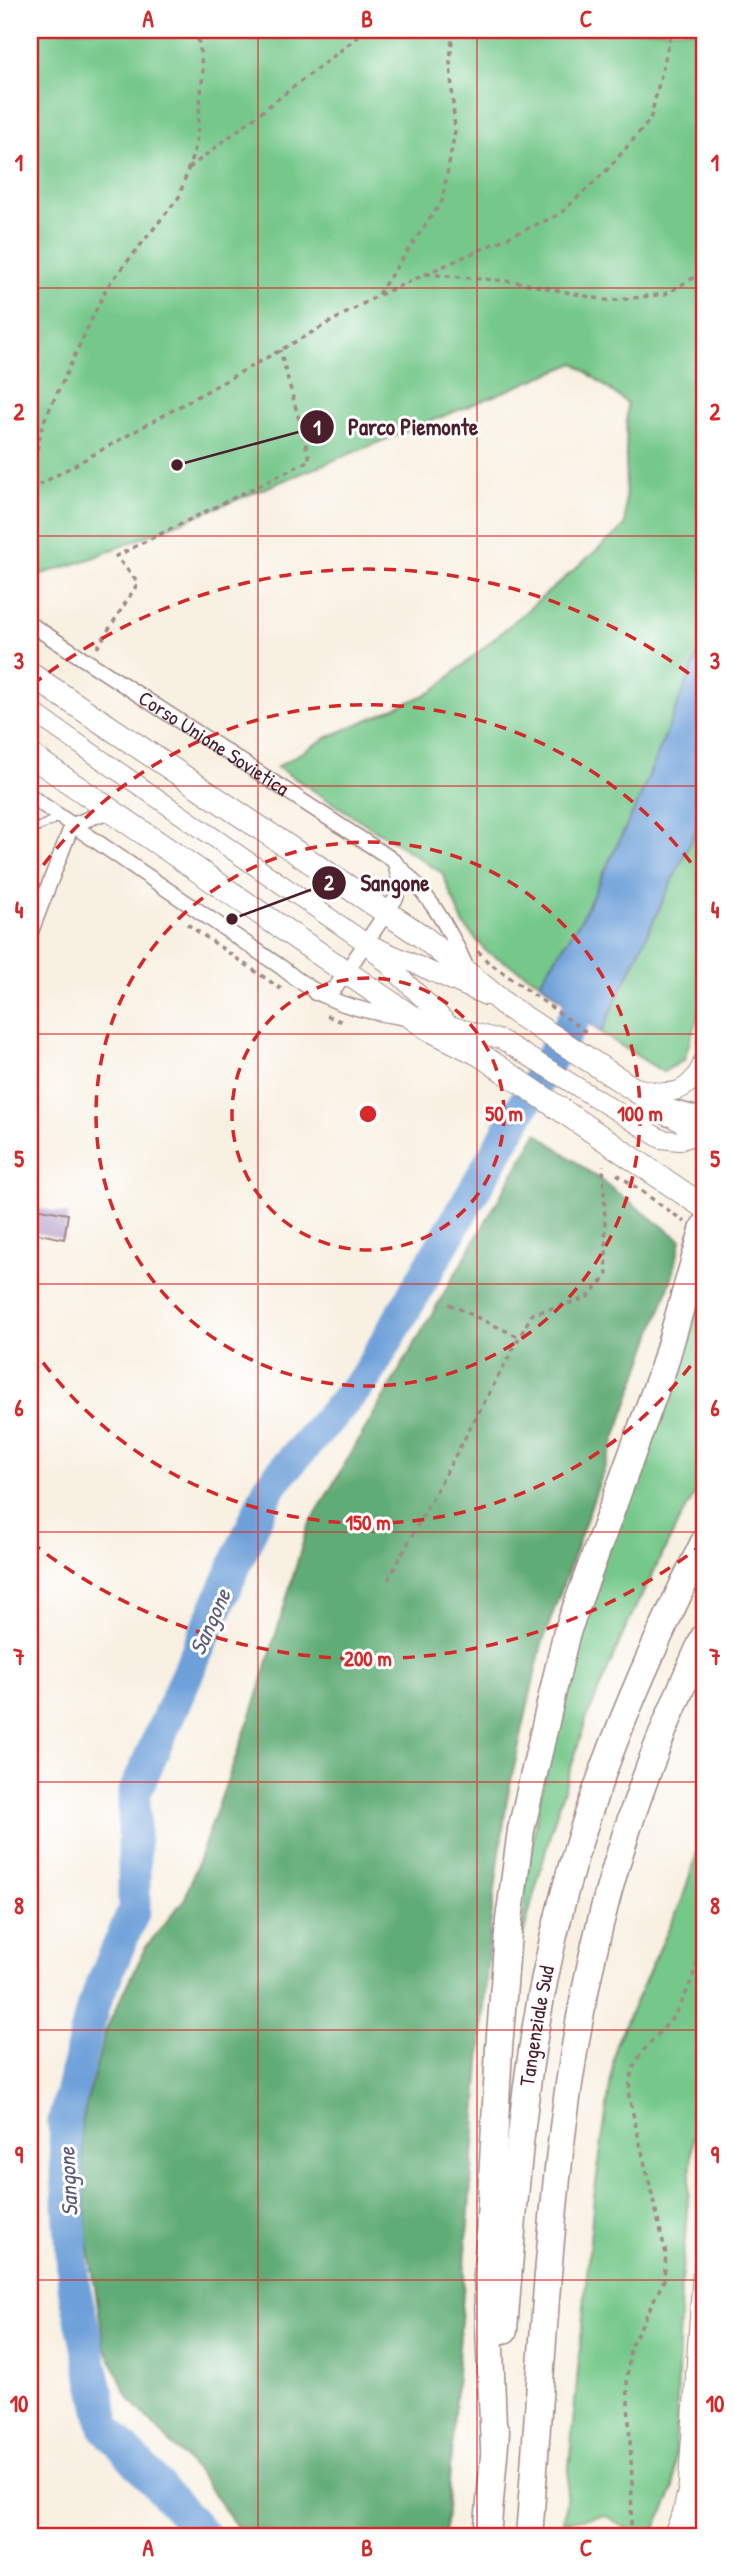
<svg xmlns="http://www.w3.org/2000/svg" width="734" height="2567" font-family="'Patrick Hand',sans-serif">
  <rect width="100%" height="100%" fill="#fff"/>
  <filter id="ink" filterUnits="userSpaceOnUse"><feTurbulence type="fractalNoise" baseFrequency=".0143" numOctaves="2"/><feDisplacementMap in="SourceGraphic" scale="14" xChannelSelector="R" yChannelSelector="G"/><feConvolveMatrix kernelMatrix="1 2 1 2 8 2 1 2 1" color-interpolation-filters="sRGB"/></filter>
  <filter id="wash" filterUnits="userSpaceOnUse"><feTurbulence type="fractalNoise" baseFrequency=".00686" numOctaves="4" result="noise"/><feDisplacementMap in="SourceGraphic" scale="28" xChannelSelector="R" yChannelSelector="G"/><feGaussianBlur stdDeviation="1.57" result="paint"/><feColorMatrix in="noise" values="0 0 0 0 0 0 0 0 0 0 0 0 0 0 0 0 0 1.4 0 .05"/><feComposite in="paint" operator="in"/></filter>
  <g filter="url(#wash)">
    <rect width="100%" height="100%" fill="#f8f0e1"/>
    <!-- green -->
    <g fill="#75c88a" stroke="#60745a" stroke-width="2">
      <polygon points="30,30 704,30 704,640 639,800 582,918 540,982 486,951 464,925 442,873 277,767 328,737 432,692 625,526 627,403 575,363 87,560 30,578"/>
      <polygon points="704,813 704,996 684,1060 663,1072 601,1033"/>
      <polygon points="704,1271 704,1479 680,1519 628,1623 586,1720 551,1831 521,1943 526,1881 539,1801 586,1606"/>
      <polygon points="704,1830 704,2113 693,2140 681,2285 674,2489 652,2537 640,2537 605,2515 564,2522 594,2197 616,2044 682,1900"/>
    </g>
    <!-- forest -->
    <polygon fill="#60ac76" stroke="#556650" stroke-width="2" points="537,1133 681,1240 673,1275 541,1647 507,1799 490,1927 445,2537 244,2537 200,2475 128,2397 104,2345 87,2236 81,2124 106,2029 146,1947 185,1898 257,1698 307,1529"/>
    <!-- water -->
    <polygon fill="#6ea0d9" stroke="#5c6082" stroke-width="2" points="704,640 704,813 601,1033 540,982 582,918 639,800"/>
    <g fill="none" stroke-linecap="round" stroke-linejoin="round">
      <!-- river -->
      <polyline stroke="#6ea0d9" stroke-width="33" points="205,2537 105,2427 74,2287 64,2122 93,2006 134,1910 134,1794 271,1484 365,1378 599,975"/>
    </g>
    <g id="blocks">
      <!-- building -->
      <polygon fill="#b59dc8" points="30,1207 68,1214 64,1239 30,1232"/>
    </g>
  </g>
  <g filter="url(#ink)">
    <use href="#blocks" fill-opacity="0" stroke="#a18886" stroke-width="2"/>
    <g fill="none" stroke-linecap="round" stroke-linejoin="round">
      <!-- service casing -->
      <g stroke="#a18886" stroke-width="10">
        <g id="service">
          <polyline points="30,831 60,817"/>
          <polyline points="601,2537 604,2535 629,2537"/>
        </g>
      </g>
      <!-- minor casing -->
      <g stroke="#a18886" stroke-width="17">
        <g id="minor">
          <path id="s1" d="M30,624L390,858C426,890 448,924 467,969"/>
          <path d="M30,796L281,967C323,1002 354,1010 407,1018"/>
          <polyline points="30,934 72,825 112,810"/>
          <polyline points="315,993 328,992 336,987 396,898 399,880 395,862"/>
        </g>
      </g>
      <!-- tertiary casing -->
      <g stroke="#a18886" stroke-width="20">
        <g id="tertiary">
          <polyline points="30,710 366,943 469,1044"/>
          <polyline points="374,946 486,996"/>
          <polyline points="453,1026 502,1040 661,1139 679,1141 704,1132"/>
          <path d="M636,1087C671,1097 690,1095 704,1059"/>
        </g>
      </g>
      <!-- primary casing -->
      <g stroke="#a18886" stroke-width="25">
        <g id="primary">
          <polyline points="30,674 423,937 508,1007 704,1135"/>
          <polyline points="30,755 429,1029 479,1054 704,1207"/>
          <polyline points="690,2492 704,2533"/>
          <polyline points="674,2537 684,2515 690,2489 704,2278"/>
        </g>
      </g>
      <!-- motorway casing -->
      <g stroke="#a18886" stroke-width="29">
        <g id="motorway">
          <polyline points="670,1113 704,1122"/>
          <path id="s2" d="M504,2330C514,2205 522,2081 549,1958C579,1812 638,1675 704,1542"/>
          <polyline points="494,2449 487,2275 499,2048 509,1920 521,1830 566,1635 664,1366 704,1227"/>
          <polyline points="487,2537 496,2432"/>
          <path d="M529,2537C546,2322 551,2099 609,1890C633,1803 666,1719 704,1637"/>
        </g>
      </g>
      <!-- path -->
      <g stroke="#a18886" stroke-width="3.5" stroke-dasharray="5 5" stroke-linecap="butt">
        <polyline points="189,168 367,30"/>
        <polyline points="426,274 517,282 610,301 665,294 704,272"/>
        <polyline points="378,294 442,201 455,131 450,62 453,30"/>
        <polyline points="30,479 43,423 107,287 179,197 196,145 203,73 197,30"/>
        <polyline points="30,490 377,296 560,214 608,169 650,120 672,30"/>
        <polyline points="97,648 138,583 116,556 310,460 280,350"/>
        <polyline points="187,924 281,989"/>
        <polyline points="478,951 488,962 589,1034"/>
        <polyline points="327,1016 343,1022"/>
        <polyline points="697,1044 704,1023"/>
        <polyline points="617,1174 685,1222"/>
        <polyline points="449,1304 519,1337"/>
        <polyline points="388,1580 532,1314 587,1298 607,1276 603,1165"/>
        <path d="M631,2525L632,2480L627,2382L630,2348L664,2280L666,2254L629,2097C628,2051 657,2043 678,2009C690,1990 696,1964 704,1943"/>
      </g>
      <!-- service -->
      <use href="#service" stroke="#fff" stroke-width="7"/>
      <!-- minor -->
      <use href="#minor" stroke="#fff" stroke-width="14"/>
      <!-- tertiary -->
      <use href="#tertiary" stroke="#fff" stroke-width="18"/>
      <!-- primary -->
      <use href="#primary" stroke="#fff" stroke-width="23"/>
      <!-- motorway -->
      <use href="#motorway" stroke="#fff" stroke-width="26"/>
    </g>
  </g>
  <!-- grid -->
  <path fill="none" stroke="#d62828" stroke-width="2" stroke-opacity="0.55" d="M258,30V2537M477,30V2537M30,288H704M30,536H704M30,786H704M30,1034H704M30,1284H704M30,1532H704M30,1782H704M30,2030H704M30,2280H704"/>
  <!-- distance rings -->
  <g fill="none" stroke="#d62828" stroke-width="3.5" stroke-dasharray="12 9">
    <circle cx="368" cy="1114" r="136"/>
    <circle cx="368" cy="1114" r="272"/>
    <path d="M703 1349A409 409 0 0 1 31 1346M31 882A409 409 0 0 1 703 879"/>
    <path d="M704 1543A545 545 0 0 1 32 1543M32 685A545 545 0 0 1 704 685"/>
  </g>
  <g text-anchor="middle" stroke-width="6" stroke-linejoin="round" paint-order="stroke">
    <!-- street labels -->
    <g font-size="21" fill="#4a1f2b" stroke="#fff">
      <text dy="7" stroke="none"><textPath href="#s1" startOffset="219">Corso Unione Sovietica</textPath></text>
      <text dy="7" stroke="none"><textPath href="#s2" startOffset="306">Tangenziale Sud</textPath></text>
    </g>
    <!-- water labels -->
    <g font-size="23" font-style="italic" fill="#5a5979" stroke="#fff">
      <text transform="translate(210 1622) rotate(-66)" y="8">Sangone</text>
      <text transform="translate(68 2182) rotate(-93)" y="8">Sangone</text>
    </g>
  </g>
  <circle cx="368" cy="1114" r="10" fill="#d62828" stroke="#fff" stroke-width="3.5"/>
  <g font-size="21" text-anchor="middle" font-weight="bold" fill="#d62828" stroke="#fff" stroke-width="6" stroke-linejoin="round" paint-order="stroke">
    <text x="504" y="1121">50 m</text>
    <text x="640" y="1121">100 m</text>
    <text x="368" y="1530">150 m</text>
    <text x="368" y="1666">200 m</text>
  </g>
  <!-- callouts -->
  <path fill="none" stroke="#4a1f2b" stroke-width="2.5" d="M177 465L317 427M232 919L329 883"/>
  <g fill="#4a1f2b" stroke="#fff" stroke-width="2.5">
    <circle cx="177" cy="465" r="7"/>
    <circle cx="232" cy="919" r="7"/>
    <circle cx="317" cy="427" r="18"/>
    <circle cx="329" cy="883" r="18"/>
  </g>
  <g font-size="21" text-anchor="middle" font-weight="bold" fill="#fff">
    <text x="317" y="435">1</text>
    <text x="329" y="890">2</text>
  </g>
  <g font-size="23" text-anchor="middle" font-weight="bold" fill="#4a1f2b" stroke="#fff" stroke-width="6" stroke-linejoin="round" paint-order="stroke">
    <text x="413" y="435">Parco Piemonte</text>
    <text x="395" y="891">Sangone</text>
  </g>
  <!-- margin -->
  <rect width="734" height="2567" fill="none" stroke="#fff" stroke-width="77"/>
  <rect x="38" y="38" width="658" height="2490" fill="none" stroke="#d62828" stroke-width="2.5"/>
  <g font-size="23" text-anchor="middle" font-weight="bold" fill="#d62828">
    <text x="148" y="27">A</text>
    <text x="367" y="27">B</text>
    <text x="586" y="27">C</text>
    <text x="19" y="171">1</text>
    <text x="715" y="171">1</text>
    <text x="19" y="420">2</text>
    <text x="715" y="420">2</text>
    <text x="19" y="669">3</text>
    <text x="715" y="669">3</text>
    <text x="19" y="918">4</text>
    <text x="715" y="918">4</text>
    <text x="19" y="1167">5</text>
    <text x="715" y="1167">5</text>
    <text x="19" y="1416">6</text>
    <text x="715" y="1416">6</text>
    <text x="19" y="1665">7</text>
    <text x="715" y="1665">7</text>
    <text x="19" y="1914">8</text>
    <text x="715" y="1914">8</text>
    <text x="19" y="2163">9</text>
    <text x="715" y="2163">9</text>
    <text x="19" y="2412">10</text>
    <text x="715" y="2412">10</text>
    <text x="148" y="2556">A</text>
    <text x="367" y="2556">B</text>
    <text x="586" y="2556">C</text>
  </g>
</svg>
